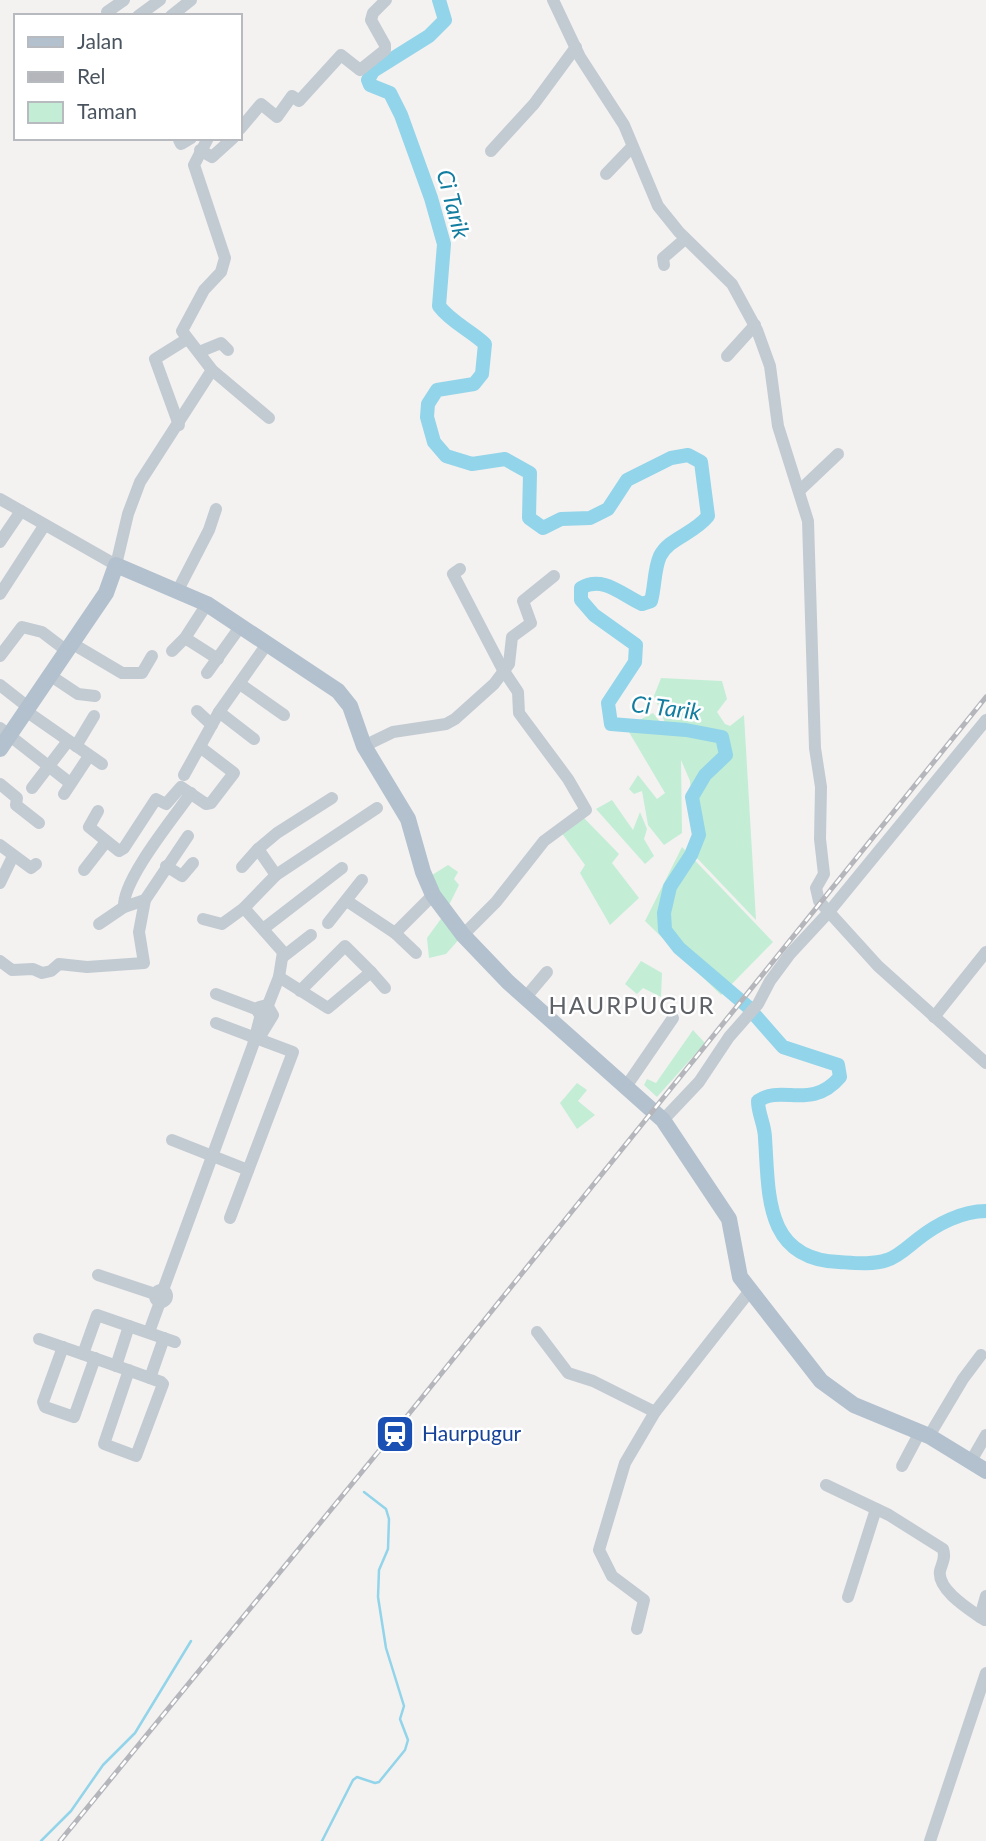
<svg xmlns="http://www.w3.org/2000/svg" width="986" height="1841" font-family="Lato,sans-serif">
  <rect width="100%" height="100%" fill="#f3f2f1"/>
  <!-- green -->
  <g fill="#c3eed5">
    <polygon points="661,678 722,681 727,699 717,712 725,724 730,726 744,715 756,920 696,857 690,781 681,760 682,833 664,845 648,825 642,791 634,794 629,789 638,775 657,799 665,793 626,727 653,713 670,735 654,696"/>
    <polygon points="612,800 633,830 640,812 647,829 644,839 654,856 645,864 596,809"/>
    <polygon points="584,818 619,854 612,863 639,898 610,925 580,873 585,865 561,832"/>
    <polygon points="682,847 773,942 721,995 645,921"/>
    <polygon points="448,865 458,872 454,879 459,885 448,907 429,877"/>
    <polygon points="443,916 461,937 446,954 429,958 427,938"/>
    <polygon points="641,961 662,973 661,997 643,988 637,994 625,984"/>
    <polygon points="693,1030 705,1043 657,1097 644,1085 647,1079 656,1083"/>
    <polygon points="577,1083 587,1090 578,1101 595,1115 577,1129 560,1103"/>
  </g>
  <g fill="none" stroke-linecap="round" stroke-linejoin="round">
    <!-- stream -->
    <g stroke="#92d4e9" stroke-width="2.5">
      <polyline points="41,1841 71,1811 103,1765 135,1733 191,1641"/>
      <polyline points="322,1841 353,1780 357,1777 375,1783 379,1782 405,1750 408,1740 400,1719 404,1706 386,1648 378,1597 379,1570 388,1549 389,1519 386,1509 364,1492"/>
    </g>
    <!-- river -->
    <path stroke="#92d4e9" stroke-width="14" d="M439,0L445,20L429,36L373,71L368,80L370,85L390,93L401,115L431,198L444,244L439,306C451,322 470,330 485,344L482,374L474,384L437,390L428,404L427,417L434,442L446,456L472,464L505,459L530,473L529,518L543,528L561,519L590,518L608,509L627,480L671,458L688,455L701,462L708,516C694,534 669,538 660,556C654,569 655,587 651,601L642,604C622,595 603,575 581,588V600L594,615L636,645L635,662L608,703L611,724L686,730L722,737L726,755L705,775L692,797L699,835L691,855L670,887L664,913L665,930L679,948L747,1006L783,1047L838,1065L840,1077C811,1111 782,1084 758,1101C758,1114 765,1125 765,1138C769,1194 764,1259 839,1262C855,1263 872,1265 887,1260C898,1257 909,1246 918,1239C937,1224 962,1211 986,1211"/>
    <!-- minor -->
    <g stroke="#c3cbd2" stroke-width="12">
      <polyline points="553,0 580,57 624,125 658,206 679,232 732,284 757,330 770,366 778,426 808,521 815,748 821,787 820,839 824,874 816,888 819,901 878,966 986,1063"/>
      <polyline points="107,12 124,0"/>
      <polyline points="138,16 160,0"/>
      <polyline points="171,16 191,0"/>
      <polyline points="240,129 261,104 277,117 292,96 299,101 341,55 360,70 385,50 385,45 371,20 373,13 386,0"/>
      <polyline points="179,140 181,144 191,138"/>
      <polyline points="200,150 212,157 233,138"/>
      <polyline points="491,151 534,104 576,47"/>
      <polyline points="606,174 632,147"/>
      <polyline points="664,265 663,258 685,239"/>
      <polyline points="199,352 221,343 228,350"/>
      <polyline points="727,356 755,325"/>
      <polyline points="212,370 269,418"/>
      <polyline points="179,425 155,359 187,339"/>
      <polyline points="799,491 838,454"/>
      <polyline points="0,499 116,565 128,514 140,482 212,370 182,331 204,290 221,272 225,258 194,165 208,138"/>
      <polyline points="0,542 21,511"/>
      <polyline points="460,569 453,574 502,668 518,692 519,713 568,779 586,810 544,841 496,902 463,935"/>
      <polyline points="178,590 209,530 216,509"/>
      <polyline points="0,594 44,526"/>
      <polyline points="185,638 218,659"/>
      <polyline points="73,644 122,673 142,673 152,656"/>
      <polyline points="172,651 185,638 207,604"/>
      <polyline points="0,656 22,627 42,632 67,651"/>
      <polyline points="207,673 240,627"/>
      <polyline points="51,676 78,694 95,696"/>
      <polyline points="240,684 284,715"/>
      <polyline points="0,685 28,707"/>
      <polyline points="26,711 102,764"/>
      <polyline points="197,711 212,725"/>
      <polyline points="219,712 254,739"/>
      <polyline points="0,728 70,783"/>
      <polyline points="76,746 94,716"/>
      <polyline points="364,746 393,732 446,724 455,719 494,684 509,664 512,637 531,623 523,601 554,576"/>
      <polyline points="184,775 219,712 267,644"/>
      <polyline points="0,784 17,798 16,805 39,823"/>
      <polyline points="32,788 68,741"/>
      <polyline points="64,794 89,756"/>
      <polyline points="98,811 89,827 119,851 124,848 156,799 166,804 181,787 206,804 211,803 234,773 200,747"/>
      <polyline points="0,845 31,868 36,864"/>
      <polyline points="258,849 277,833 332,798"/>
      <polyline points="166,866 182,876 193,863"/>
      <polyline points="242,867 258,849 276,875"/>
      <polyline points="84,870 105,843"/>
      <polyline points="0,883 13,856"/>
      <polyline points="347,901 395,933 433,895"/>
      <path d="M124,907C122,880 175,816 191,793"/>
      <polyline points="203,919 222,924 244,908"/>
      <polyline points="328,923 362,880"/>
      <polyline points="99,924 124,907 145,900"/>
      <polyline points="263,929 342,868"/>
      <polyline points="395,933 416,953"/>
      <polyline points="284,956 311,935"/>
      <polyline points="0,961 12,970 33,969 42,973 51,971 59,964 87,967 144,963 139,932 145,900 188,836"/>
      <polyline points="371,972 385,988"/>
      <polyline points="300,991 345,946 371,972 328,1008 279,977 283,952 244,908 276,875 377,808"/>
      <polyline points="216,994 258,1010"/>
      <polyline points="525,998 547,972"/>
      <polyline points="268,1005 279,977"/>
      <polyline points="934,1017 986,952"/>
      <polyline points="216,1023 293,1052 230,1218"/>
      <polyline points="262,1033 273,1015 267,1005 259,1007 258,1012 264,1020"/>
      <polyline points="625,1088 673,1018"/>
      <polyline points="663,1120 699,1082 729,1037 758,1004 770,981 790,954 828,913 986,720"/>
      <polyline points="172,1140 248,1170"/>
      <polyline points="98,1275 155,1294"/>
      <circle cx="161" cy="1296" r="6"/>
      <polyline points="163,1290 253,1045 260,1018"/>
      <polyline points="149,1332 160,1302"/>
      <polyline points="537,1332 568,1373 593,1381 655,1412"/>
      <path d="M39,1339C80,1353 120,1367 161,1382L163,1384L136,1456L104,1444L129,1370"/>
      <polyline points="63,1347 43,1402 45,1407 74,1417 95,1358"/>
      <polyline points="83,1354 97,1315 175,1342"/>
      <polyline points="116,1366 129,1326"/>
      <polyline points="150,1378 164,1338"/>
      <polyline points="929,1436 963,1379 981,1355"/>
      <polyline points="971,1461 986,1435"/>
      <polyline points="902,1466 920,1432"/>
      <path d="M826,1485L889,1515L943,1549C946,1558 942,1563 940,1571C937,1589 967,1608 980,1617"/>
      <polyline points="848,1597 876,1509"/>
      <polyline points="985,1620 980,1617 986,1596"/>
      <polyline points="637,1629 644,1600 612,1576 599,1550 625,1463 655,1412 749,1292"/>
      <polyline points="930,1841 986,1673"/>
    </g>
    <!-- major -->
    <polyline stroke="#b3c0ce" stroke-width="16" points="0,749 106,593 116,565 207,604 338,691 350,706 364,746 408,819 423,872 433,895 463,935 508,982 663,1120 729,1219 740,1277 821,1381 854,1405 929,1436 986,1471"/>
    <!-- rail casing -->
    <g stroke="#b4b6bb" stroke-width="5">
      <polyline id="rail" points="60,1841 383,1446 986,697"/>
    </g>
    <!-- rail -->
    <use href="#rail" stroke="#fff" stroke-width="2.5" stroke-dasharray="8" stroke-linecap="butt"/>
  </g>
  <!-- icons -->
  <defs>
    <g id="station-square" transform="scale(2.0125)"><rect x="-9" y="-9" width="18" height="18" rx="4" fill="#1a4fb4" stroke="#fff"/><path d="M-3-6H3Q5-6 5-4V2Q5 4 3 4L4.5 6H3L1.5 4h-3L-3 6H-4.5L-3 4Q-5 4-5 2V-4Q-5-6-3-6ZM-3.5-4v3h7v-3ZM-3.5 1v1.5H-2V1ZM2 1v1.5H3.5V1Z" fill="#fff"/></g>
  </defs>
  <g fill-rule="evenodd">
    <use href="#station-square" x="395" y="1434"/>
  </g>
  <g text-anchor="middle" stroke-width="5" stroke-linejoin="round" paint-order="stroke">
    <!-- transit labels -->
    <g font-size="21" fill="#164399" stroke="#fff" text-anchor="start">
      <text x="422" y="1441">Haurpugur</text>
    </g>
    <!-- water labels -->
    <g font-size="23" font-style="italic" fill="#137da0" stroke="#fff">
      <text transform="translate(453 204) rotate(75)" y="8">Ci Tarik</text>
      <text transform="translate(666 708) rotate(7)" y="8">Ci Tarik</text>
    </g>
    <!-- quarter labels -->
    <g font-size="24" letter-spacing="2" fill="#5e6166" stroke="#fff">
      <text x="632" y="1014">HAURPUGUR</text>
    </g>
  </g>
  <!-- legend -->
  <rect x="14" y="14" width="228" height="126" fill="#ffffff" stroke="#b7bbbf" stroke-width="2"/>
  <rect x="28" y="37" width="35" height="10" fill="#b3c0ce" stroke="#b7bbbf" stroke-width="2"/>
  <text x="77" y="49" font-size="21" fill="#4a545e">Jalan</text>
  <rect x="28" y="72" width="35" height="10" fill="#b4b6bb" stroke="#b7bbbf" stroke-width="2"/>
  <text x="77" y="84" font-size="21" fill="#4a545e">Rel</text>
  <rect x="28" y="102" width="35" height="21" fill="#c3eed5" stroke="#b7bbbf" stroke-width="2"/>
  <text x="77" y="119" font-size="21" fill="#4a545e">Taman</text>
</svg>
